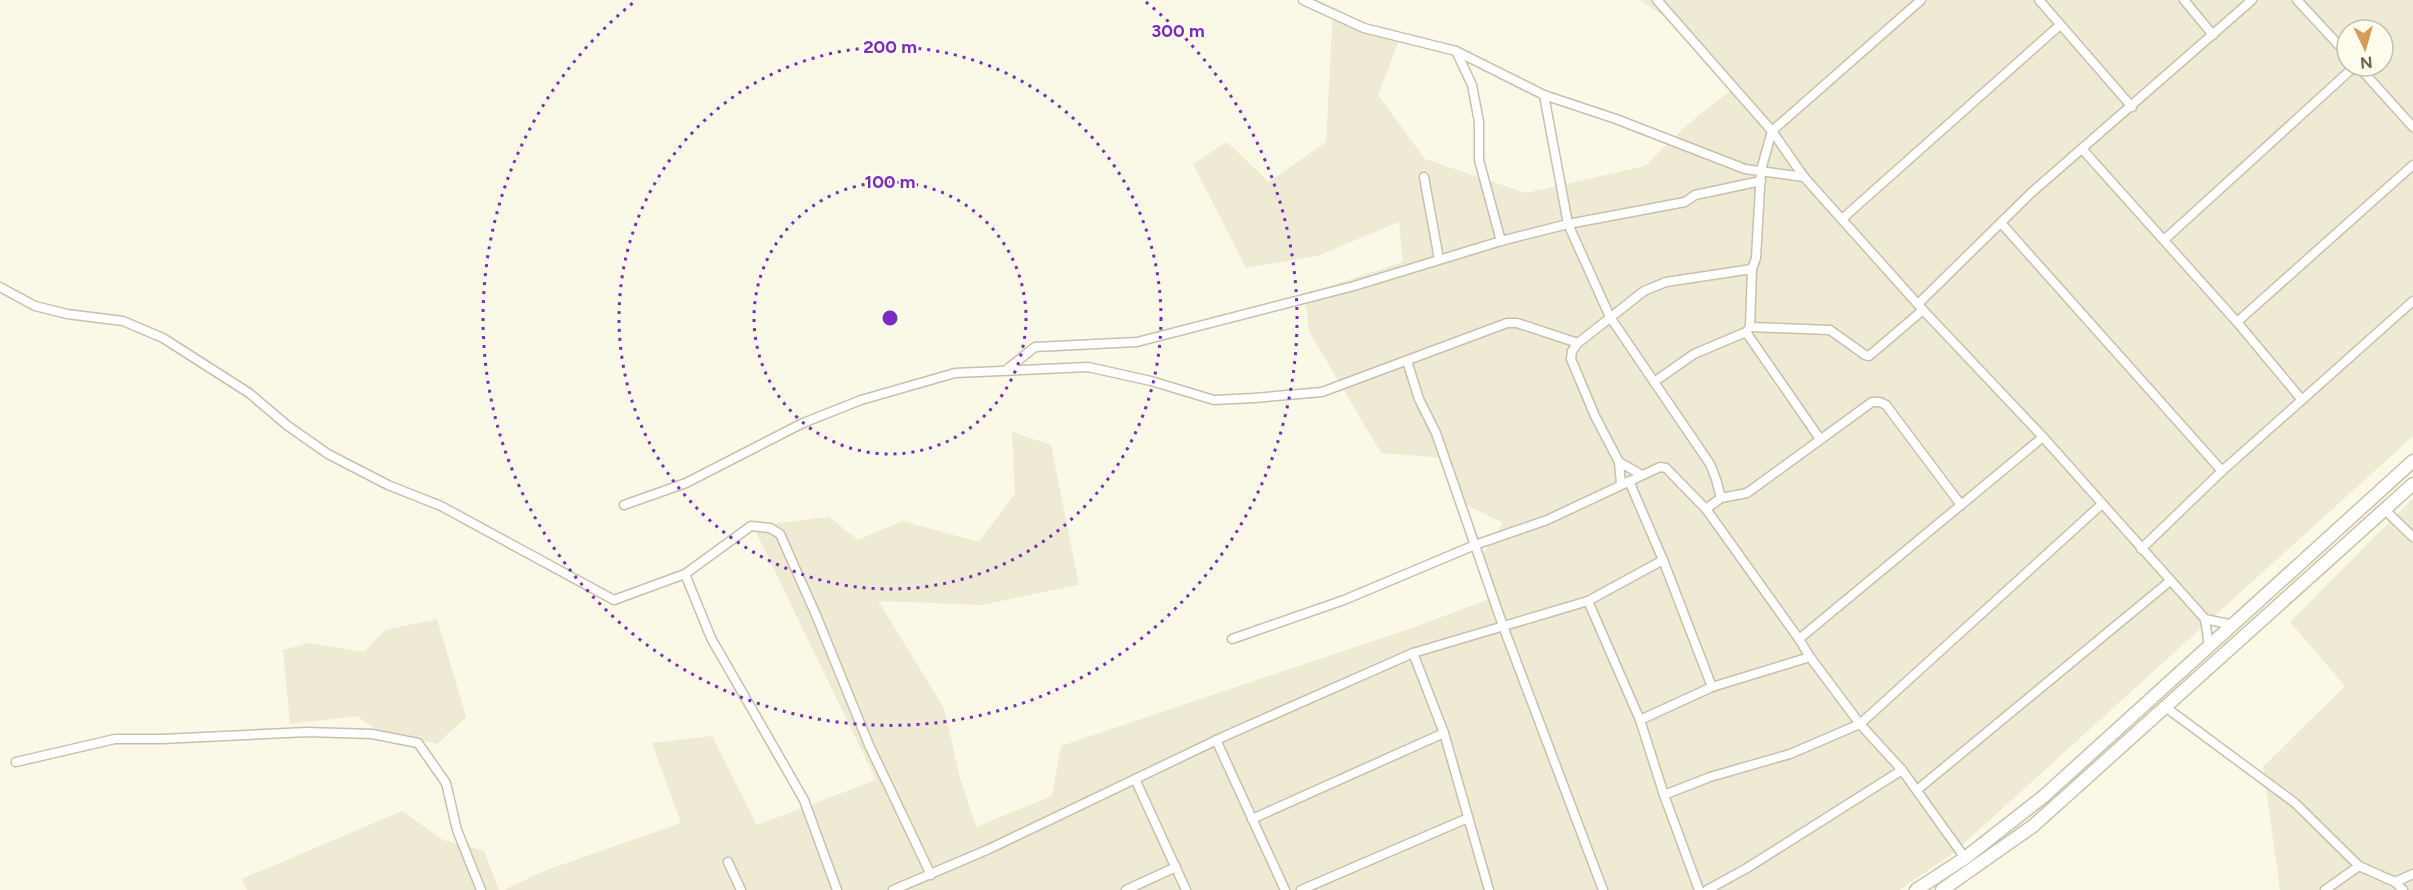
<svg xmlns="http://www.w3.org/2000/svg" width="2413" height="890" font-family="Figtree,sans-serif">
  <rect width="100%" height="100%" fill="#faf8e7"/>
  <!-- residential -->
  <g fill="#eeead3" fill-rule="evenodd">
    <path d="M1640,0H2413V436L1951,855L1899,890H504L544,871L681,823L652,743L712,736L757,825L876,780L753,526L829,517L858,540L902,521L979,542L1015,494L1012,432L1051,445L1079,585L981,605L878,601L944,708L960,778L976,827L1052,796L1061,746L1415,627L1497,596L1478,563L1503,523L1463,503L1446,458L1381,453L1309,331L1305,294L1403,262L1399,222L1317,256L1246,268L1193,164L1227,142L1269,182L1326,142L1333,12L1401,36L1378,95L1425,159L1526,193L1645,166L1688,124L1734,88L1677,25ZM2347,30H2383V66H2347Z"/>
    <polygon points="2413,498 2413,890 2280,890 2263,767 2345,686 2290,622"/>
    <polygon points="437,619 466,717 437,744 375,729 357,716 290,724 283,650 309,643 364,652 385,630"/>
    <polygon points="402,811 443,840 484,851 499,890 247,890 242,879"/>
  </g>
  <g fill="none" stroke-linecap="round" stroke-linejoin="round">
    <!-- minor casing -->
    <g stroke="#c8c0ac" stroke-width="11">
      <g id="minor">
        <polyline points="1303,0 1364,28 1456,51 1544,95 1616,119 1745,169 1804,177 1923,310 2043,437 2205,619 2209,646"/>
        <polyline points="1657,0 1772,131 1804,177"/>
        <polyline points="2039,0 2132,107"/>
        <polyline points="2184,0 2213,35"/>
        <polyline points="2297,0 2347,54"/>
        <polyline points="1456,51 1472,85 1479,122 1479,160 1501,241"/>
        <polyline points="2358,66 2413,127"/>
        <polyline points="1544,95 1568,224 1610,317 1710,464 1716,479 1721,498"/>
        <polyline points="2083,150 2237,322 2302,400"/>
        <polyline points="1424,177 1439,259"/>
        <polyline points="1842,219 2060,25"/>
        <polyline points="2001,223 2222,471"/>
        <polyline points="2164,240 2355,66"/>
        <polyline points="0,287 35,306 67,314 123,321 163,338 249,393 288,426 328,454 388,485 441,506 614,600 685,574 751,526 770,528 780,534 816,615 869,745 931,875"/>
        <polyline points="1918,304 2031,193 2252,0"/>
        <polyline points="2237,322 2413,165"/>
        <polyline points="1750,327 1830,330 1865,355 1869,356 1923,310"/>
        <polyline points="1746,332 1820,439"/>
        <polyline points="1407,361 1419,399 1436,433 1503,626 1603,890"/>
        <polyline points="1006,370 1035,347 1137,342 1354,286 1501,241 1568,224 1685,202 1695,195 1761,181"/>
        <polyline points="1654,382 1694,354 1746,332 1750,327 1752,269 1756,258 1761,170 1772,131 1921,0"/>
        <polyline points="1619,462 1642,475"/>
        <polyline points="1629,481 1663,560 1712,687"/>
        <polyline points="1621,484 1619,462 1595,416 1571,359 1572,351 1578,343 1644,291 1666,282 1752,269"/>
        <polyline points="624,505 686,483 803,423 861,400 955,373 1088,367 1151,381 1214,400 1254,398 1322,392 1507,323 1517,323 1578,343"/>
        <polyline points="1706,509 1721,498 1747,493 1872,402 1880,402 1886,405 1961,505"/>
        <polyline points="2385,510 2413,537"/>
        <polyline points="2141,549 2222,471 2413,301"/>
        <polyline points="685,574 711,638 804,800 837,890"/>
        <polyline points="1588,601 1640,720 1664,795 1699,890"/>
        <polyline points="2205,619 2233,625"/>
        <polyline points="1232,639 1344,600 1475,545 1547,520 1660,467 1666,468 1706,509 1799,639 1810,657 1860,724 1902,770 1965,858"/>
        <polyline points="1799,639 2043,437"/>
        <polyline points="1413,653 1444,733 1489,890"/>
        <polyline points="2164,706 2295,803 2359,866 2395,882 2403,890"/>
        <polyline points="1640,720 1712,687 1810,657"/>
        <polyline points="1216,740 1285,890"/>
        <polyline points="16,762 115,739 162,739 307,732 372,734 418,743 446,783 457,830 481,890"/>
        <polyline points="1135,779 1186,890"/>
        <polyline points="1917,790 2170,581"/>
        <polyline points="1664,795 1710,777 1790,754 1860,724 2102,504"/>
        <polyline points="1252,819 1444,733"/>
        <polyline points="728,862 741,890"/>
        <polyline points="2395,882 2413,874"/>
        <polyline points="893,890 989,849 1225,736 1413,653 1588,601 1663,560"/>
        <polyline points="1126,890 1176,867"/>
        <polyline points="1301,890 1468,818"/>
        <polyline points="1707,890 1747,868 1902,770"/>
        <polyline points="2325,890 2359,866"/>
      </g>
    </g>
    <!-- secondary casing -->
    <g stroke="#cbc2a9" stroke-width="15">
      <g id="secondary">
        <polyline points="1916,890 1965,858 2044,796 2413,461"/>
        <polyline points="1942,890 2033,826 2413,484"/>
      </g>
    </g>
    <!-- minor -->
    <use href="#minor" stroke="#fff" stroke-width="8"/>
    <!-- secondary -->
    <use href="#secondary" stroke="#fff" stroke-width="12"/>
  </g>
  <!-- distance rings -->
  <g fill="none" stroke="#7b2cbf" stroke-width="3" stroke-dasharray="3 6">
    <circle cx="890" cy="318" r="136"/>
    <circle cx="890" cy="318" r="271"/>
    <path d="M1146 2A407 407 0 1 1 634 2"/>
  </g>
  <circle cx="890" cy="318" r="9" fill="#7b2cbf" stroke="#fdfced" stroke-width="3"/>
  <g font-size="18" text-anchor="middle" font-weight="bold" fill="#7b2cbf" stroke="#fdfced" stroke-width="4.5" stroke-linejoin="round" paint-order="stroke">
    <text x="1178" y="37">300 m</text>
    <text x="890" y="53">200 m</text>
    <text x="890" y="188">100 m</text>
  </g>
  <!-- north arrow -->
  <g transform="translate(2365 48) rotate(175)"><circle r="28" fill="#fdfced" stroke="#c5c0ad" stroke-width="1.5"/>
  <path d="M0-4.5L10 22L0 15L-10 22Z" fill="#d89a57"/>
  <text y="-9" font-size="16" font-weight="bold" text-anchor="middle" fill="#71654e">N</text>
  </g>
</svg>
